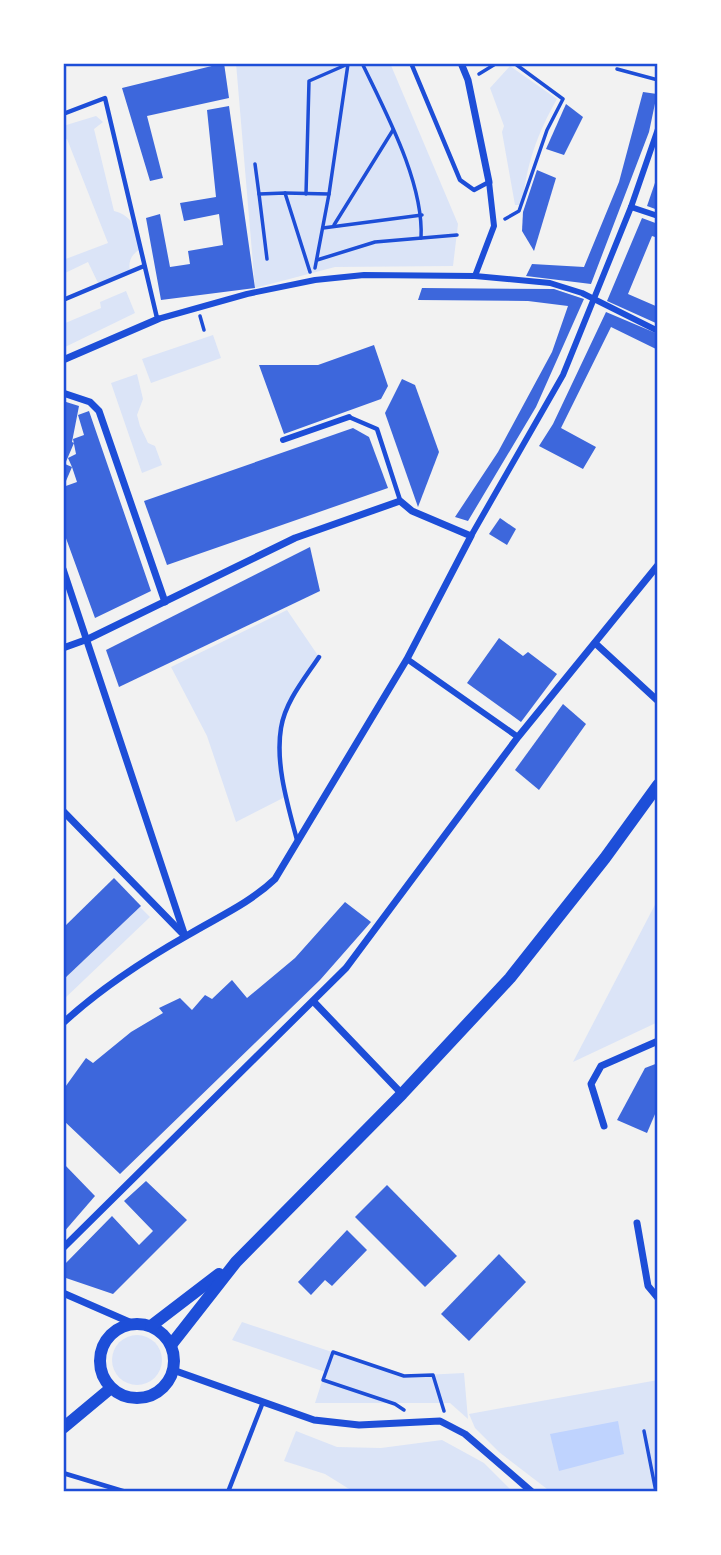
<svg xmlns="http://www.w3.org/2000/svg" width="721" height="1555" font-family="Inter,sans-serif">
  <rect width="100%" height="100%" fill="#f2f2f2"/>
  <!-- green -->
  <g fill="#dbe4f7">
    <polygon points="236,63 390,63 458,224 453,266 335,267 255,288"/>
    <path d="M510,66L557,99C538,132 525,167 523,205H515L502,132L504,126L490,88Z"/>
    <path d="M96,116L103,122L94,129L114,211C134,216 136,230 140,249C131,255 128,261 130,272L99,285L88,262L63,274V260L108,243L67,139L63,140V126Z"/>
    <polygon points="126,291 135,313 63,348 63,324 101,308 100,302"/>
    <polygon points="213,335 221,358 151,383 142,359"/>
    <polygon points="137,374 143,399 137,415 140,426 148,443 155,446 162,465 142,473 111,383"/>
    <path d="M287,610L319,657C283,710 274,731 287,796L236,822L207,736L171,667Z"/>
    <polygon points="658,899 658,1022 573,1062"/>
    <polygon points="140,907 150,917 63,1000 63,980"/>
    <polygon points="242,1322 404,1376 464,1373 468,1419 450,1403 315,1403 325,1372 232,1340"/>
    <circle cx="137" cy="1360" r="25"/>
    <polygon points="658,1380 658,1492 551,1492 499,1452 475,1428 469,1414"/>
    <polygon points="296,1431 337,1447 381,1448 442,1440 484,1463 513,1492 354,1492 325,1474 284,1461"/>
  </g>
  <!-- water -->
  <polygon fill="#bfd3fe" points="618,1421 624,1454 559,1471 550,1434"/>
  <!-- building -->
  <g fill="#3d67dc">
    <polygon points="224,63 229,98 147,116 163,178 150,181 122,88"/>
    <polygon points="643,92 657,94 649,132 591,284 526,276 532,264 584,267 619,182"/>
    <polygon points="566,104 583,117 564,155 546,149"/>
    <polygon points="229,106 255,288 161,300 146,218 160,214 170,267 190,264 188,251 223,245 219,214 184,221 180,203 216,197 207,110"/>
    <polygon points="537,170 556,178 534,251 522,231 523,212"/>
    <polygon points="658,174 658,210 647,206"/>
    <polygon points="642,218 658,224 658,238 652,236 628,294 658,307 658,324 607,301"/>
    <polygon points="422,288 554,289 584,299 536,407 468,521 455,517 498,452 552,352 568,306 528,301 418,300"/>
    <polygon points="606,312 658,334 658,350 611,327 561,428 596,447 583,469 539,446 553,424"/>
    <polygon points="374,345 388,386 381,399 284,434 259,365 318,365"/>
    <polygon points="402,379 415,385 439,452 418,507 385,413"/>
    <polygon points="63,401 79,406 72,442 74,443 65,464 72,467 68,458 76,454 73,439 84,435 78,415 89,411 151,591 95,618 63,530 63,487 77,482 72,467 66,481 63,480"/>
    <polygon points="353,428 369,437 388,488 167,565 144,501"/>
    <polygon points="500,518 516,529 507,545 489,534"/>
    <polygon points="310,547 320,591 119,687 106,650"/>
    <polygon points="499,638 523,656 528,652 557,674 521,722 467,683"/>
    <polygon points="563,704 586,724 539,790 515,770"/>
    <polygon points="114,878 141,906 63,980 63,928"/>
    <polygon points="345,902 371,922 320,980 120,1174 63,1120 63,1090 86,1058 93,1063 131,1032 163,1013 159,1008 180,998 192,1010 205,995 212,999 232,980 247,998 295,958"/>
    <polygon points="658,1063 658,1107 647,1133 617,1120 645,1068"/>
    <polygon points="63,1163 95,1196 63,1233"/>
    <polygon points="146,1181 187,1220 113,1294 63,1277 63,1266 112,1216 139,1245 153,1231 124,1201"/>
    <polygon points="387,1185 457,1256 425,1287 355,1217"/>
    <polygon points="347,1230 367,1250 332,1286 325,1280 311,1295 298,1282"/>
    <polygon points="499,1254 526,1282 469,1341 441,1314"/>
  </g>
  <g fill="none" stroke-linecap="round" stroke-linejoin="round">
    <!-- path -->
    <g stroke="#1d4ed8" stroke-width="3.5">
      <path d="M362,63C386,113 424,183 421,238"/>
      <polyline points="617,69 658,80"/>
      <polyline points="479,74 497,63"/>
      <polyline points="255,164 259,194"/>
      <polyline points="285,193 329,194 315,268"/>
      <polyline points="306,194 309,81 348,64"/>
      <polyline points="329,194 348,64 350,63"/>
      <polyline points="505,219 519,211 547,130 563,99 514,63"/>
      <polyline points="334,225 393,130"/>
      <polyline points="323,228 422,215"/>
      <polyline points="267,259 259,194 285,193 310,272"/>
      <polyline points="317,260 375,242 457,235"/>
      <polyline points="200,316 204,330"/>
      <polyline points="404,1410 395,1404 323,1380 333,1352 404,1376 433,1375 444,1411"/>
      <polyline points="644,1431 656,1492"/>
    </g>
    <!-- service -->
    <g stroke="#1d4ed8" stroke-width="4.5">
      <polyline points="411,63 460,180 474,190 489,182"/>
      <polyline points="63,114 105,98 157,318"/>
      <polyline points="63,300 144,266"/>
      <polyline points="349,417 377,429 400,500"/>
      <path d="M297,840C288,806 275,764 281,728C285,702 305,678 319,657"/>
      <polyline points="63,1473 126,1492"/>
      <polyline points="228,1492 263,1402"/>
    </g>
    <!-- pedestrian -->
    <g stroke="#1d4ed8" stroke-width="6">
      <polyline points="631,207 658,216"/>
      <polyline points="475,276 494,226 489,182"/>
      <polyline points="158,319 247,294 315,280 364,275 475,276 550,283 582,293 658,331"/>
      <polyline points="283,440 349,417"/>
      <polyline points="471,536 563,375 631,207 658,129"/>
      <polyline points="407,659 518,737"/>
    </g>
    <!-- minor -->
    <g stroke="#1d4ed8" stroke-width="7">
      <polyline points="461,63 468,80 489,182"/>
      <polyline points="63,360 158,319"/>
      <polyline points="63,393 90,402 99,411 165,602"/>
      <polyline points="63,569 185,936"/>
      <polyline points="595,643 658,701"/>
      <path d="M63,648L88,639L295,538L400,501L412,511L471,536L407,659L275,879C250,903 218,917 188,935C144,960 101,988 63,1023"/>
      <polyline points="63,811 182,933"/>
      <polyline points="314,1002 402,1094"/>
      <polyline points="604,1126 591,1084 601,1066 658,1041"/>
      <polyline points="637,1223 648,1286 658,1298"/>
      <polyline points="63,1248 346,968 518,737 658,565"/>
      <polyline points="63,1293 134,1324"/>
      <polyline points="173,1370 314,1420 359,1425 440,1421 465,1434 532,1492"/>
    </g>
    <!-- tertiary -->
    <g stroke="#1d4ed8" stroke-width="12">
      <circle cx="137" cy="1361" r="37"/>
      <polyline points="151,1326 219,1274"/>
      <polyline points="171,1345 236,1262 402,1094 510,978 605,858 658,785"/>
      <polyline points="63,1428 111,1388"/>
    </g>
  </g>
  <!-- border -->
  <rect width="721" height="1555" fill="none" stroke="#ffffff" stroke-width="130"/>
  <rect x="65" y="65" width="591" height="1425" fill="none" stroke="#1d4ed8" stroke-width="2.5"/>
</svg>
